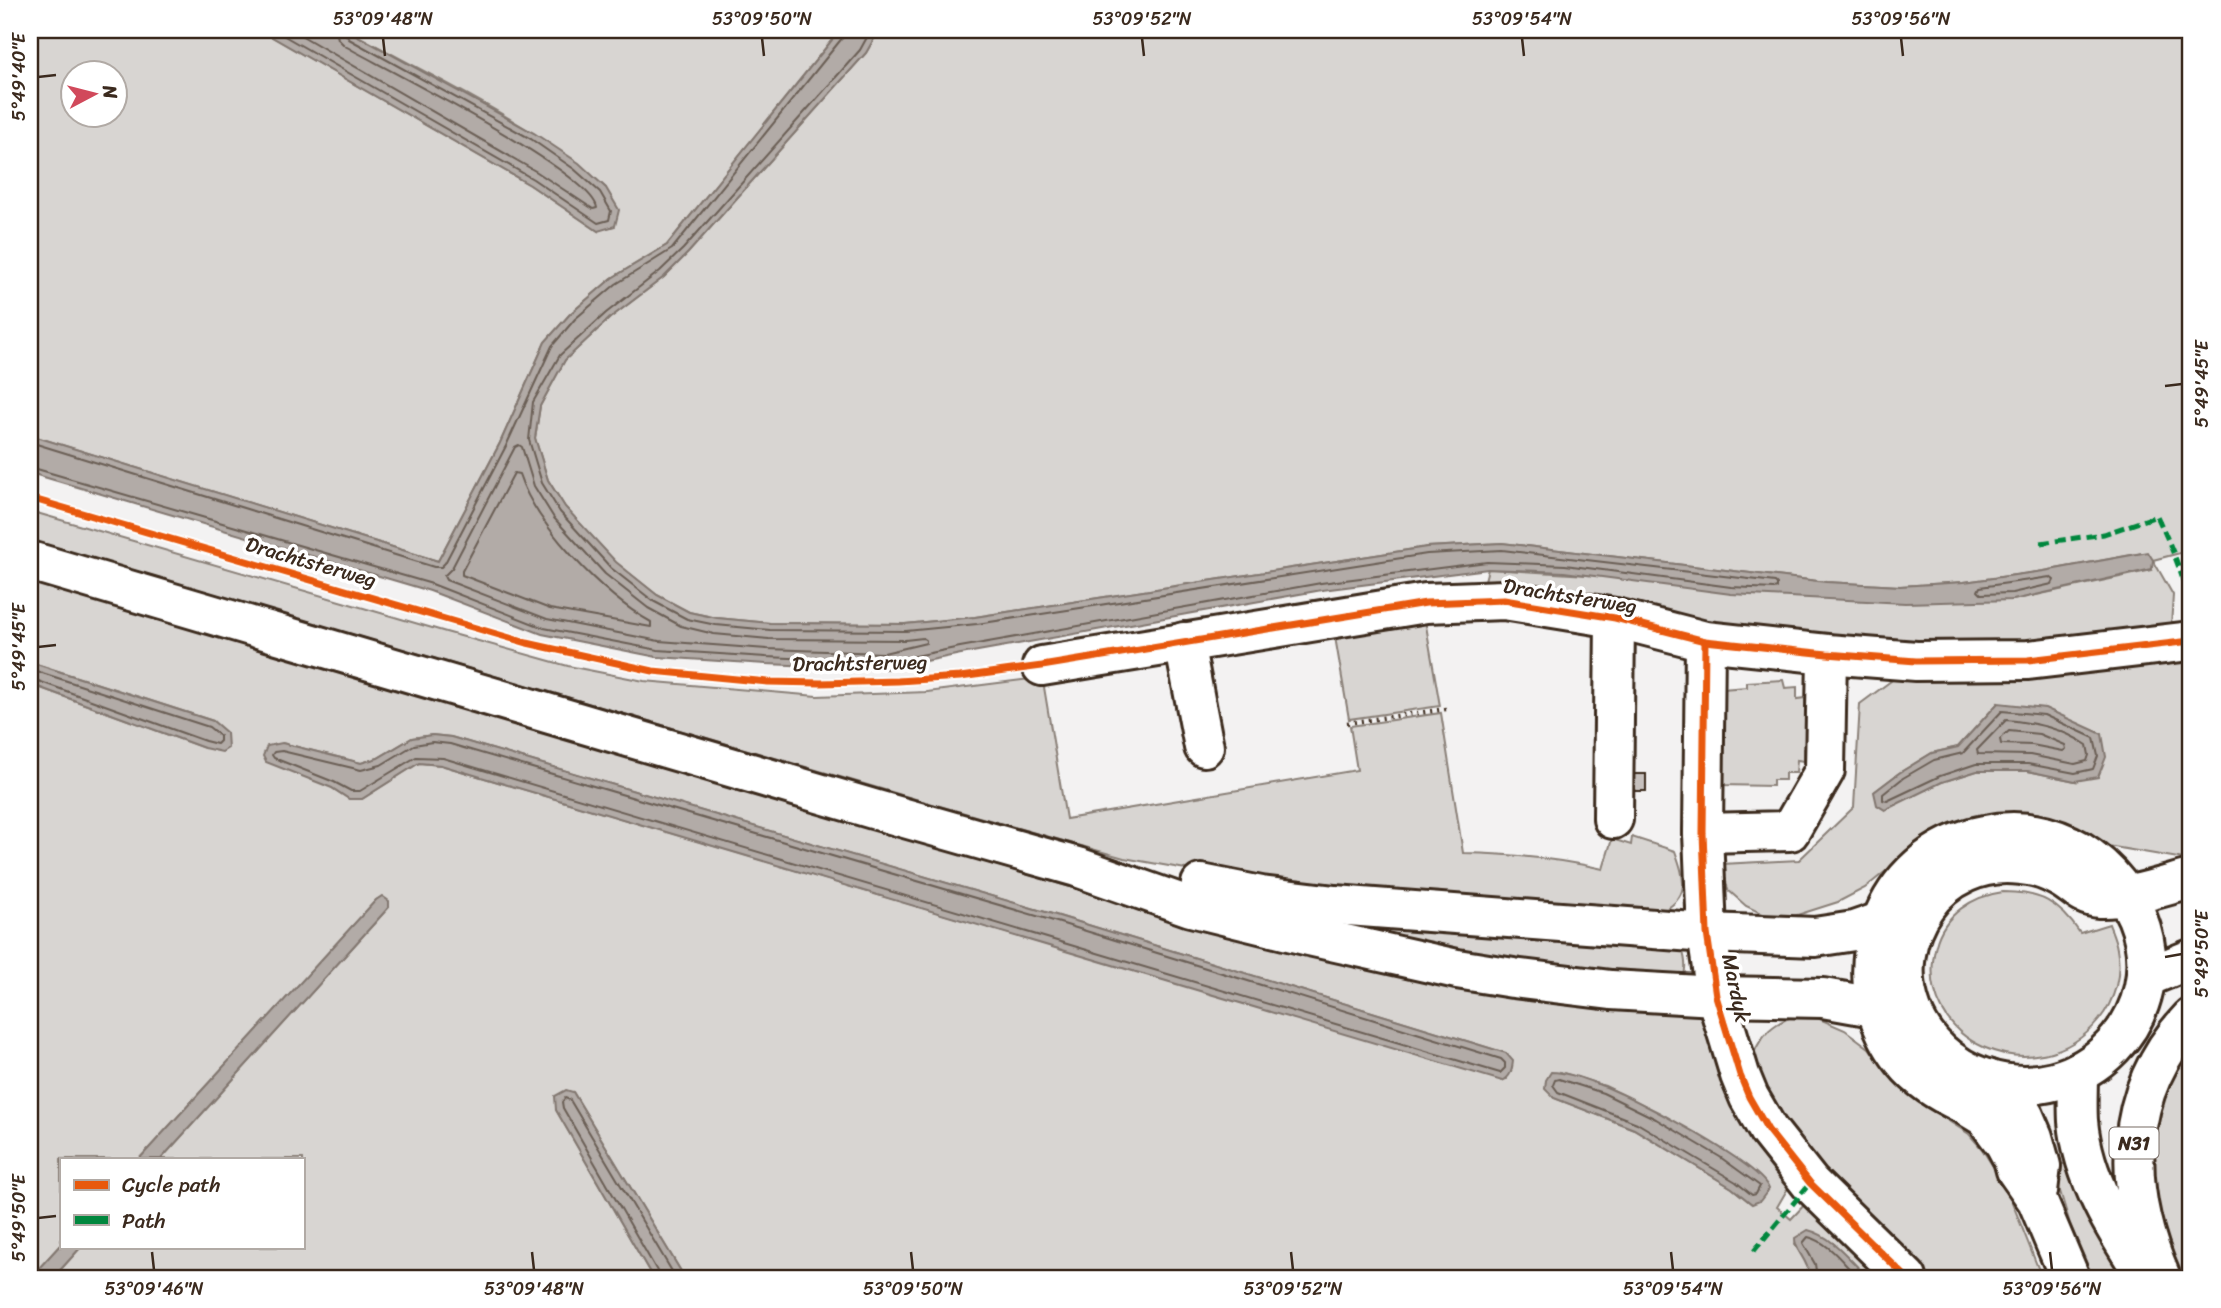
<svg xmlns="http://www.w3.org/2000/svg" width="2221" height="1308" font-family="Sriracha,sans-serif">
  <rect width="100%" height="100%" fill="#f3f2f2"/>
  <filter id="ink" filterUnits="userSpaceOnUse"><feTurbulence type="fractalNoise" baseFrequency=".0143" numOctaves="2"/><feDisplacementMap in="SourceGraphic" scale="14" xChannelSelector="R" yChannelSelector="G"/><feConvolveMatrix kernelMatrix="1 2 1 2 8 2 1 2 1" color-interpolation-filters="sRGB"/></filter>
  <g filter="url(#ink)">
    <!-- green -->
    <g fill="#d8d5d2" stroke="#8a8078" stroke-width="2" fill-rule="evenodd">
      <path d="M30,30H260L530,185L598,231L606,188C532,122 434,78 347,30H840L667,245L612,278L570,314L545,342L500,443L438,561L30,435ZM74,74H116V116H74Z"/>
      <polygon points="879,30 2191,30 2191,534 2187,536 2191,560 2188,551 2153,560 2173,595 2171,626 2032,646 1914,650 1732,626 1592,600 1484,584 1488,569 2013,600 2152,570 2141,553 2044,571 1964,582 1900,586 1826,582 1502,543 1427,547 975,617 905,624 770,623 717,618 689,612 657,595 615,562 565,507 548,480 535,438 540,406 565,360 610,318 664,277 688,253 866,53"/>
      <path d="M30,511L446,632L568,666L644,681L817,696L927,692L1038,678L1043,681L1066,819L1357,770L1350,726L1441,713L1463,853C1511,854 1556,858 1603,869L1612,839L1631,845L1632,837L1675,851C1685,879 1691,898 1659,913L1264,883L1124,858L929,803L30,540Z"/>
      <path d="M30,581L1135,906L1680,1006L1701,1015L1714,1027L1791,1183L1777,1207L1791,1219L1808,1201L1894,1278H1868L1833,1243L1795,1245L1809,1267L1810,1278H685L573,1092L556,1110L653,1278H53L81,1247H303V1159H161L389,907L388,901L382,897L376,900L139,1159H61V1244L30,1278V684L204,748L213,721L30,662ZM432,735L451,737L1049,913L1506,1053L1507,1079L1502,1080L441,765L419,763L362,799H349L332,788L282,743L361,763L378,758L412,738ZM1560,1072L1605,1086L1660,1113L1724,1151L1752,1204L1732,1188L1634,1129L1554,1098Z"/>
      <polygon points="1424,614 1440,706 1349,719 1334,631"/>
      <path d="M2191,658V857L2184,859L2108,846L2059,824L1931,837L1892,866L1865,888L1838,902L1791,917L1767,916L1746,906L1728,890L1722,864L1799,860L1854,807L1860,704L1895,678ZM1998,703L2075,781L2028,771H1977L1942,782L1874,792L1899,773L1932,753L1958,747Z"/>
      <polygon points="1783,680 1785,688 1797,687 1797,699 1805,698 1806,712 1809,712 1808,749 1804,749 1804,761 1797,760 1796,773 1785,773 1785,780 1773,780 1773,786 1721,785 1722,689 1747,687 1747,682"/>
      <path d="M2003,892C2040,892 2059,902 2080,933L2109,924C2112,932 2116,941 2117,949C2122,975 2115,1000 2099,1020C2038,1095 1910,1044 1936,945C1944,914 1973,896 2003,892Z"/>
      <path d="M1315,918L1681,948C1685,955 1687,969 1683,977L1512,966Z"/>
      <path d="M1795,1016L1815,1017L1845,1030L1869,1048L1892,1078L1917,1101L1969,1134L1982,1149L2006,1187L2042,1278H1924L1778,1123L1753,1055C1762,1034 1773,1023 1795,1016Z"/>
      <polygon points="2191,1039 2191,1278 2182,1278 2157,1228 2147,1136 2160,1090"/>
      <polygon points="2074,1163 2127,1278 2093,1278 2070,1224 2052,1165"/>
    </g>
    <!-- water -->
    <g fill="#b2aba7" stroke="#827770" stroke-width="2">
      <polygon points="260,30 347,30 534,133 579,163 606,188 619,210 615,226 598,231 530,185"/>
      <polygon points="840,30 879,30 866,53 688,253 664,277 610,318 565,360 540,406 535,438 548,480 565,507 616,562 657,595 689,612 717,618 770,623 905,624 975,617 1427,547 1502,543 1826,582 1900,586 1964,582 2044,571 2148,552 2153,560 2152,569 2013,600 1905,603 1731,594 1564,572 1488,569 1322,590 961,654 886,669 766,664 657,657 542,634 430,591 30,473 30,435 438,561 500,443 545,342 570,314 612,278 667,245"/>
      <polygon points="30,662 213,721 227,733 228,748 222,752 204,748 30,684"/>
      <polygon points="1998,703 2045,708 2102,734 2106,757 2098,777 2075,781 2028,771 1977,771 1942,782 1885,810 1877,805 1874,792 1899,773 1932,753 1958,747"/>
      <path d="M432,735L451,737L1049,913L1506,1053L1513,1061C1512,1070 1511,1077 1502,1081L441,765L419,763L362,799H349L332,788L266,762L263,756L267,746L282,743L361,763L378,758L412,738Z"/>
      <polygon points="382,896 389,901 389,907 161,1159 139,1159 376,900"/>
      <path d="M1551,1072C1568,1072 1587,1080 1603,1086C1632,1096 1761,1164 1769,1189L1760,1201L1752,1204L1732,1188L1634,1129L1554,1098L1545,1089L1546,1080Z"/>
      <polygon points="566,1090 573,1092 685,1278 653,1278 556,1110 555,1096"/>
      <path d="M1808,1230C1833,1236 1851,1261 1868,1278H1810C1809,1260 1794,1251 1795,1238Z"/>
      <polygon points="61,1244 61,1247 81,1247 53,1278 30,1278"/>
    </g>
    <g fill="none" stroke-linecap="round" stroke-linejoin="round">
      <!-- shore -->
      <g stroke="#6b5e55" stroke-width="2">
        <polyline points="274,30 533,179 598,223 609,220 611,211 600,192 574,169 531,139 349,39 346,35 345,30"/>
        <path d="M292,30L537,172L593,209L597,208C593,173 384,68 345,46L338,39L336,30"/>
        <polyline points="30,442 434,567 441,567 445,563 506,446 552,346 575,319 616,284 672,249 843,37 845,30"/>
        <polygon points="519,445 522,447 534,486 554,518 605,574 648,608 681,626 714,634 769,639 905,640 923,638 926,640 926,643 884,653 767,649 659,641 547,619 446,580 444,576 452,568 515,447"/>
        <polyline points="30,467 432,584 544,628 658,650 766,657 886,662 960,647 1321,583 1487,562 1565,565 1731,587 1774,589 1777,588 1777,584 1775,582 1502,550 1427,554 977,624 906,631 770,630 716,625 687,619 653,601 611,568 560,512 542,483 529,440 533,402 560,355 606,313 660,271 683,249 860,50 871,30"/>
        <path d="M514,473L519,474C536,526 604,596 651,622V627L550,609L462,575V571Z"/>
        <polygon points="2050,577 2054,580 2052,584 2012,593 1981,594 1978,591 1980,587"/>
        <polyline points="30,669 209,727 220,736 220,741 217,744 205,741 30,678"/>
        <polygon points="2002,711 2044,715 2094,738 2098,756 2093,769 2075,773 2028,764 1976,764 1940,776 1887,801 1883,800 1883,794 1903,778 1934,760 1963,753"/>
        <path d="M2006,720C2037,723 2061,728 2087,745L2089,755L2087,761L2075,764L2030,755L1978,754L1977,750Z"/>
        <polygon points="2009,731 2039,734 2065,745 2066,749 2063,751 2032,745 2001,744 2000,739"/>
        <polygon points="432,742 450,744 1047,919 1501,1059 1505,1063 1505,1068 1500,1073 443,758 416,757 360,791 351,791 334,782 274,758 272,755 274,752 282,751 361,770 381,765 414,745"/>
        <polygon points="1559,1079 1603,1093 1656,1119 1720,1157 1760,1186 1756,1194 1752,1195 1736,1182 1637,1123 1558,1092 1553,1085 1555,1080"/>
        <polyline points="659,1278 657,1271 563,1108 562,1102 565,1098 570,1100 676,1278"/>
        <path d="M1817,1278L1815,1264L1803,1243L1808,1237C1828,1241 1844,1264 1858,1278"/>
      </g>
    </g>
    <!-- building -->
    <rect fill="#c6c0bd" stroke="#3b2a1e" stroke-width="2" x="1634" y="774" width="12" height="17"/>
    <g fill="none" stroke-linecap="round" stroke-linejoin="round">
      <!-- minor casing -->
      <g stroke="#3b2a1e" stroke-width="44">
        <g id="minor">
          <polyline points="1705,641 1703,833 1707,933 1716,996 1740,1075 1749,1097 1768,1130 1810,1183 1907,1278"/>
          <polyline points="1184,642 1204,747"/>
          <polyline points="1042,666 1426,603 1504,600 1615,618 1705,641 1827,654 1916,661 2028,660 2191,641"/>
          <polyline points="1613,819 1615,618"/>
          <polyline points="1703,833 1790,831 1825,770 1827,654"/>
        </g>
      </g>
      <!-- major casing -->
      <g stroke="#3b2a1e" stroke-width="44">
        <g id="major">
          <polyline points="30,561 873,809 1077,867 1191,907 1309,936 1457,969 1513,978 1611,990 1716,996 1823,998 1913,1014"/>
          <polyline points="1201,884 1261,896 1335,905 1707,933 1815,937 1854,931 1880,922"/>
          <polyline points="2147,977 2191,959"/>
          <path d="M1962,1103C1939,1092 1919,1080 1903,1060C1838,978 1881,854 1985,835C2014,829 2042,832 2069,845C2099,859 2124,887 2137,917C2177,1015 2082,1112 1983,1078C1952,1067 1924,1043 1912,1011C1884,937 1939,854 2021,865C2035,866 2047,870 2059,877C2075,885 2081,897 2099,898C2127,899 2164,886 2191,879"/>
        </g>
      </g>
      <!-- highway casing -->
      <g stroke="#3b2a1e" stroke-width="44">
        <g id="highway">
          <path d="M2078,1072C2078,1088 2077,1105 2078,1121C2083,1179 2116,1231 2147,1278"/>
          <polyline points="1987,1079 2009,1097 2024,1116 2033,1137 2041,1166 2038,1191"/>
          <polyline points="1962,1103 1985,1117 2005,1144 2013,1159 2016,1170 2037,1200 2070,1278"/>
          <path d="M2161,1278C2122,1189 2121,1092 2191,1018"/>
        </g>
      </g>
      <!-- path -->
      <polyline stroke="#3b2a1e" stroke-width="4.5" stroke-dasharray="2 5" stroke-linecap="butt" points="1347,723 1446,709"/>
      <!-- minor -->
      <use href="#minor" stroke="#fff" stroke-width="38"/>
      <!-- major -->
      <use href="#major" stroke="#fff" stroke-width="38"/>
      <!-- highway -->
      <use href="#highway" stroke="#fff" stroke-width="38"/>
      <!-- quiet -->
      <g stroke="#00873e" stroke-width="5" stroke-dasharray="10 5" stroke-linecap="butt">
        <path d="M2041,543L2104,534L2157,516C2172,548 2186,580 2191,615"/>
        <polyline points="1754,1251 1810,1183"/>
      </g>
      <!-- cycleway casing -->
      <g stroke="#fff" stroke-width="11">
        <g id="cycleway">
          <polyline points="30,498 527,643 653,671 768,682 821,683 898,681 960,677 1042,666 1426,603 1504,600 1615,618 1705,641 1827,654 1916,661 2028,660 2191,641"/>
          <polyline points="1705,641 1703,833 1707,933 1716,996 1740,1075 1749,1097 1768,1130 1810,1183 1907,1278"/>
        </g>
      </g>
      <!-- cycleway -->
      <use href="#cycleway" stroke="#e8590c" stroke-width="7"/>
    </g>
  </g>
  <!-- ticks -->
  <path fill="none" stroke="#3b2a1e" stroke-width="2.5" d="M383,38L385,56M762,38L764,56M1142,38L1144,56M1522,38L1524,56M1901,38L1903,56M38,77L56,75M2165,386L2182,384M38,647L56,645M2165,957L2182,954M38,1218L56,1216M152,1252L154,1270M532,1252L534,1270M911,1252L913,1270M1291,1252L1293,1270M1671,1252L1673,1270M2050,1252L2052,1270"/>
  <g text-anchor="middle" stroke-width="7" stroke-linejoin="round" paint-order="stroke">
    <!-- shield labels -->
    <rect fill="#fff" stroke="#766a62" stroke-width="2" x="2109.5" y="1127.5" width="49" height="31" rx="5"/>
    <g font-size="19" font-weight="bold" fill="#3b2a1e">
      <text x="2134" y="1150">N31</text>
    </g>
    <!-- street labels -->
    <g font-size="21" fill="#3b2a1e" stroke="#fff">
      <text transform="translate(311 562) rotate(16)" y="7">Drachtsterweg</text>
      <text transform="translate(1570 596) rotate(9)" y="7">Drachtsterweg</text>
      <text transform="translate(860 663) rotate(-1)" y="7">Drachtsterweg</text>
      <text transform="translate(1736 988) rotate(78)" y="7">Mardyk</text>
    </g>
  </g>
  <!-- margin -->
  <rect width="2221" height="1308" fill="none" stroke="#fff" stroke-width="77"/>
  <!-- legend -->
  <rect x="60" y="1158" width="245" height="91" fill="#ffffff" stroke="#b1aaa5" stroke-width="2"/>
  <rect x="74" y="1180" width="35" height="10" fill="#e8590c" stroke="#b1aaa5" stroke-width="2"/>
  <text x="122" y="1192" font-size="21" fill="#3b2a1e">Cycle path</text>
  <rect x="74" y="1215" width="35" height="10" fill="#00873e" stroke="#b1aaa5" stroke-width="2"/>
  <text x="122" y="1228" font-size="21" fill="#3b2a1e">Path</text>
  <!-- north arrow -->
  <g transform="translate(94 94) rotate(83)"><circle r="33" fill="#ffffff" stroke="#b1aaa5" stroke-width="2"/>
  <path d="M0-5L12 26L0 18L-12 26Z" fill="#d1495b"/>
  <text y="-10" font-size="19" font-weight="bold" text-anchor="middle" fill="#3b2a1e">N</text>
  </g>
  <rect x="38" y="38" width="2144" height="1232" fill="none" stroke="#3b2a1e" stroke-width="2.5"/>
  <g font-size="18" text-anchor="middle" fill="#3b2a1e">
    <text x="383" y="25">53°09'48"N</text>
    <text x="762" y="25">53°09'50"N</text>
    <text x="1142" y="25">53°09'52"N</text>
    <text x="1522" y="25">53°09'54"N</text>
    <text x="1901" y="25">53°09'56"N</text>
    <text transform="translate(19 77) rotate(-90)" y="6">5°49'40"E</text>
    <text transform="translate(2202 384) rotate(-90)" y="6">5°49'45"E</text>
    <text transform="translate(19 647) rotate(-90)" y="6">5°49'45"E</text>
    <text transform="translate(2202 954) rotate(-90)" y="6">5°49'50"E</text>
    <text transform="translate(19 1218) rotate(-90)" y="6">5°49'50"E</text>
    <text x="154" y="1295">53°09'46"N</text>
    <text x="534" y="1295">53°09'48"N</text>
    <text x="913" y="1295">53°09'50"N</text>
    <text x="1293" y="1295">53°09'52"N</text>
    <text x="1673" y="1295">53°09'54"N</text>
    <text x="2052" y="1295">53°09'56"N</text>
  </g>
</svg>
